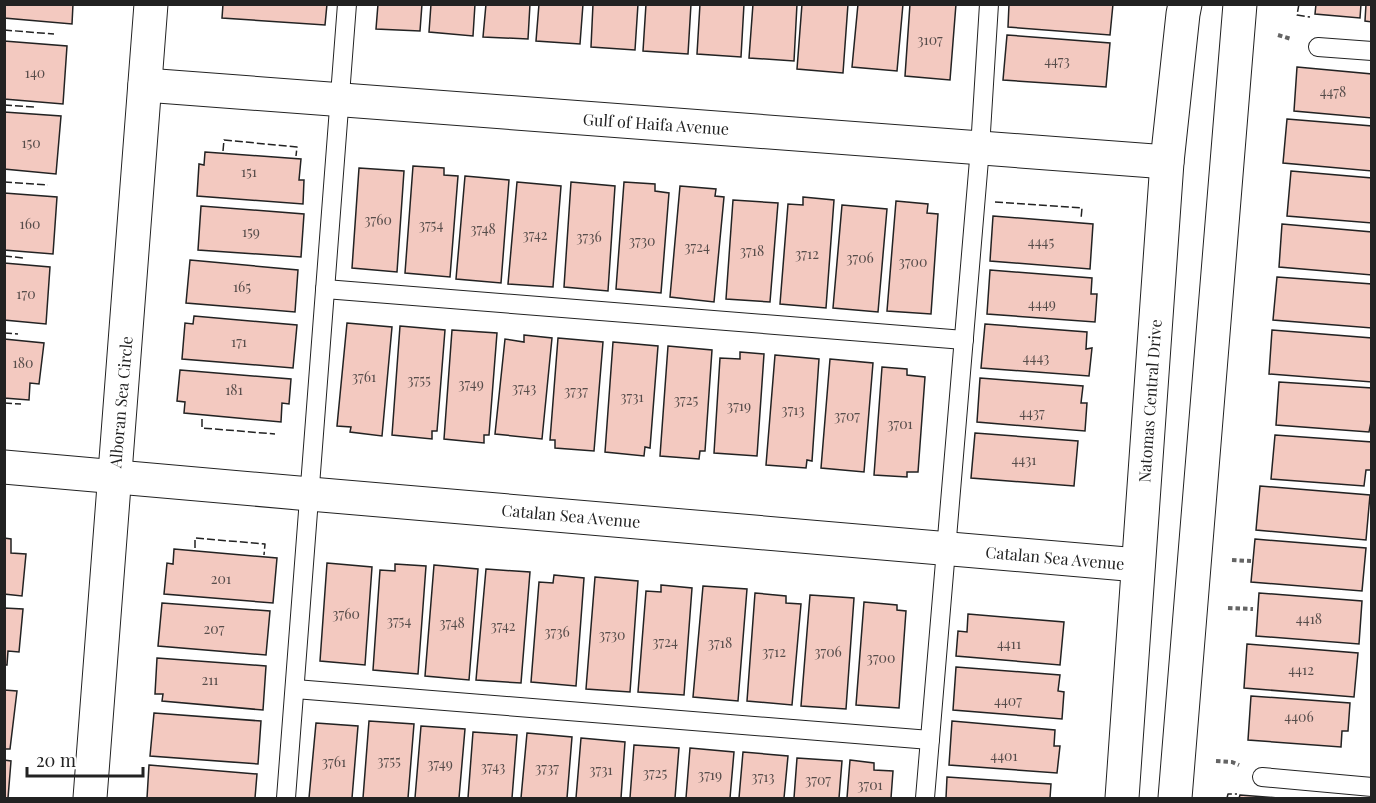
<svg xmlns="http://www.w3.org/2000/svg" width="1376" height="803" font-family="'Playfair Display',serif">
  <rect width="100%" height="100%" fill="#fff"/>
  <!-- building -->
  <g fill="#f3c9c0" stroke="#222" stroke-width="1.5">
    <polygon points="4,4 73,4 72,24 4,18"/>
    <polygon points="223,4 327,4 325,25 222,18"/>
    <polygon points="378,4 422,4 420,31 376,29"/>
    <polygon points="431,4 475,4 473,36 429,32"/>
    <polygon points="486,4 530,4 528,39 483,37"/>
    <polygon points="539,4 583,4 580,44 536,41"/>
    <polygon points="593,4 638,4 635,50 591,47"/>
    <polygon points="646,4 691,4 688,54 643,51"/>
    <polygon points="700,4 744,4 741,57 697,54"/>
    <polygon points="753,4 797,4 794,61 749,58"/>
    <polygon points="802,4 848,4 843,73 797,69"/>
    <polygon points="858,4 903,4 897,71 852,67"/>
    <polygon points="910,4 956,4 950,80 905,76"/>
    <polygon points="1009,4 1113,4 1110,35 1008,27"/>
    <polygon points="1316,4 1361,4 1360,18 1315,14"/>
    <polygon points="1366,4 1372,4 1372,22 1365,21"/>
    <polygon points="1007,35 1110,43 1106,87 1003,80"/>
    <polygon points="4,41 67,46 63,104 4,99"/>
    <polygon points="1297,67 1372,74 1372,118 1294,111"/>
    <polygon points="4,112 61,116 56,174 4,169"/>
    <polygon points="1287,119 1372,126 1372,171 1283,163"/>
    <polygon points="205,152 301,159 299,180 304,180 303,204 197,196 199,164 204,165"/>
    <polygon points="413,166 444,168 444,175 458,176 450,277 405,273"/>
    <polygon points="359,168 404,171 397,272 352,268"/>
    <polygon points="1291,171 1372,178 1372,223 1287,216"/>
    <polygon points="465,176 509,180 501,283 456,279"/>
    <polygon points="517,182 561,186 553,287 508,284"/>
    <polygon points="571,182 615,186 608,291 564,287"/>
    <polygon points="624,182 655,184 655,191 669,193 661,293 616,289"/>
    <polygon points="680,186 716,189 715,196 724,197 714,302 670,297"/>
    <polygon points="4,193 57,197 53,254 4,250"/>
    <polygon points="803,197 834,200 826,308 780,304 788,204 803,205"/>
    <polygon points="733,200 778,203 770,302 726,299"/>
    <polygon points="896,201 928,204 927,213 938,214 931,314 887,311"/>
    <polygon points="842,205 887,209 878,312 833,308"/>
    <polygon points="201,206 304,214 301,257 198,250"/>
    <polygon points="993,216 1093,224 1090,269 990,261"/>
    <polygon points="1282,224 1372,232 1372,275 1279,267"/>
    <polygon points="190,260 298,270 295,312 186,303"/>
    <polygon points="4,263 50,267 46,324 4,320"/>
    <polygon points="990,270 1092,278 1091,294 1097,294 1095,322 987,314"/>
    <polygon points="1277,277 1372,284 1372,328 1273,320"/>
    <polygon points="194,316 297,325 293,368 182,359 185,323 193,324"/>
    <polygon points="347,323 392,327 382,436 350,432 351,427 337,426"/>
    <polygon points="985,324 1087,332 1086,349 1092,348 1089,376 981,368"/>
    <polygon points="400,326 445,330 437,431 432,431 432,439 392,435"/>
    <polygon points="452,330 497,333 489,435 484,435 484,443 444,439"/>
    <polygon points="1272,330 1372,338 1372,382 1269,374"/>
    <polygon points="524,335 552,338 542,439 495,434 505,339 524,342"/>
    <polygon points="558,338 603,342 594,451 555,448 555,440 550,440"/>
    <polygon points="4,339 44,343 39,384 30,383 29,400 4,398"/>
    <polygon points="613,342 658,346 650,448 645,447 644,456 605,452"/>
    <polygon points="668,346 712,350 705,451 700,451 699,459 660,456"/>
    <polygon points="740,352 764,354 757,456 714,453 720,358 740,359"/>
    <polygon points="775,355 819,359 812,461 807,460 806,468 766,465"/>
    <polygon points="830,359 873,363 864,472 821,468"/>
    <polygon points="882,367 907,369 907,375 925,377 918,472 907,472 907,477 874,475"/>
    <polygon points="180,370 291,379 289,404 282,403 281,422 184,413 185,402 177,401"/>
    <polygon points="980,378 1083,386 1081,403 1087,403 1085,431 977,422"/>
    <polygon points="1279,382 1372,388 1372,417 1369,432 1276,425"/>
    <polygon points="975,433 1078,441 1074,486 971,478"/>
    <polygon points="1275,435 1372,442 1372,470 1366,470 1364,486 1271,479"/>
    <polygon points="1260,486 1370,495 1366,540 1256,530"/>
    <polygon points="4,538 11,539 11,553 26,554 22,596 4,594"/>
    <polygon points="1255,539 1366,548 1362,591 1251,582"/>
    <polygon points="174,549 277,558 273,603 164,594 167,563 173,564"/>
    <polygon points="327,563 372,567 365,665 320,661"/>
    <polygon points="395,564 426,566 418,674 373,670 380,570 395,571"/>
    <polygon points="434,565 478,569 469,680 425,676"/>
    <polygon points="486,569 530,572 521,683 476,680"/>
    <polygon points="554,575 584,578 576,686 531,682 539,582 553,583"/>
    <polygon points="595,577 638,581 630,692 586,689"/>
    <polygon points="661,585 692,588 684,695 638,692 646,591 661,592"/>
    <polygon points="703,586 747,589 738,701 693,697"/>
    <polygon points="755,593 786,596 786,603 801,604 792,705 747,701"/>
    <polygon points="1259,593 1362,601 1359,644 1256,636"/>
    <polygon points="810,595 854,598 846,709 801,706"/>
    <polygon points="864,602 897,605 897,610 906,611 899,708 856,705"/>
    <polygon points="162,603 270,611 266,655 158,646"/>
    <polygon points="4,608 23,609 19,652 8,651 7,665 4,665"/>
    <polygon points="968,614 1064,622 1060,665 956,656 958,631 967,632"/>
    <polygon points="1247,644 1358,653 1354,697 1244,688"/>
    <polygon points="157,658 266,666 263,710 162,701 163,694 155,694"/>
    <polygon points="956,667 1060,675 1058,691 1064,692 1062,719 953,710"/>
    <polygon points="4,690 17,691 10,749 4,749"/>
    <polygon points="1251,696 1350,703 1348,731 1342,731 1341,747 1248,740"/>
    <polygon points="154,713 261,721 258,764 150,756"/>
    <polygon points="369,721 414,724 408,798 363,798"/>
    <polygon points="952,721 1055,730 1054,746 1060,746 1057,773 949,765"/>
    <polygon points="316,723 358,726 352,798 309,798"/>
    <polygon points="421,726 465,729 459,798 415,798"/>
    <polygon points="473,732 517,735 512,798 468,798"/>
    <polygon points="527,733 572,737 567,798 521,798"/>
    <polygon points="581,738 625,742 621,798 576,798"/>
    <polygon points="634,745 679,748 675,798 630,798"/>
    <polygon points="690,748 734,752 730,798 686,798"/>
    <polygon points="743,752 788,756 784,798 739,798"/>
    <polygon points="797,758 842,761 839,798 794,798"/>
    <polygon points="4,760 11,761 8,798 4,798"/>
    <polygon points="850,760 874,763 874,770 893,771 891,798 847,798"/>
    <polygon points="149,765 257,774 255,798 147,798"/>
    <polygon points="947,777 1051,784 1050,798 946,798"/>
    <polygon points="1240,795 1278,798 1239,798"/>
  </g>
  <g fill="none" stroke-linecap="round" stroke-linejoin="round">
    <!-- service casing -->
    <g stroke="#222" stroke-width="20">
      <g id="service">
        <polyline points="1318,47 1372,51"/>
        <polyline points="325,289 964,340"/>
        <polyline points="295,689 930,740"/>
        <polyline points="1262,777 1372,787"/>
        <polyline points="286,798 347,4"/>
        <polyline points="925,798 980,148 989,4"/>
      </g>
    </g>
    <!-- minor casing -->
    <g stroke="#222" stroke-width="35">
      <g id="minor">
        <polyline points="145,85 1167,162"/>
        <polyline points="4,467 310,494 1138,565"/>
        <polyline points="90,798 151,4"/>
        <polyline points="1122,798 1167,162 1183,14 1185,4"/>
        <polyline points="1175,798 1240,4"/>
      </g>
    </g>
    <!-- path -->
    <g stroke="#646464" stroke-width="4" stroke-dasharray="4.5 3" stroke-linecap="butt">
      <polyline points="1278,35 1291,39"/>
      <polyline points="1232,560 1251,561"/>
      <polyline points="1228,608 1253,609"/>
      <polyline points="1216,761 1232,762 1239,765"/>
    </g>
    <!-- service -->
    <use href="#service" stroke="#fff" stroke-width="18"/>
    <!-- minor -->
    <use href="#minor" stroke="#fff" stroke-width="33"/>
    <!-- fence -->
    <g stroke="#222" stroke-width="1.5" stroke-dasharray="8 3" stroke-linecap="butt">
      <polyline points="1299,4 1297,15 1310,17"/>
      <polyline points="4,30 54,34"/>
      <polyline points="4,105 35,107"/>
      <polyline points="223,151 224,140 297,147 296,156"/>
      <polyline points="4,182 48,185"/>
      <polyline points="995,202 1082,208 1081,219"/>
      <polyline points="4,256 24,258"/>
      <polyline points="4,333 18,334"/>
      <polyline points="4,403 21,404"/>
      <polyline points="202,419 202,428 275,434"/>
      <polyline points="195,548 195,538 265,544 264,555"/>
      <polyline points="1227,798 1228,794 1237,794"/>
    </g>
  </g>
  <g text-anchor="middle" stroke-width="4.5" stroke-linejoin="round" paint-order="stroke">
    <!-- number labels -->
    <g font-size="14" fill="#564c4a">
      <text x="930" y="45">3107</text>
      <text x="1057" y="66">4473</text>
      <text x="35" y="78">140</text>
      <text x="1333" y="97">4478</text>
      <text x="31" y="148">150</text>
      <text x="249" y="177">151</text>
      <text x="378" y="225">3760</text>
      <text x="30" y="229">160</text>
      <text x="431" y="230">3754</text>
      <text x="483" y="234">3748</text>
      <text x="251" y="237">159</text>
      <text x="535" y="240">3742</text>
      <text x="589" y="242">3736</text>
      <text x="642" y="246">3730</text>
      <text x="1041" y="247">4445</text>
      <text x="697" y="252">3724</text>
      <text x="752" y="256">3718</text>
      <text x="807" y="259">3712</text>
      <text x="860" y="263">3706</text>
      <text x="913" y="267">3700</text>
      <text x="242" y="292">165</text>
      <text x="26" y="299">170</text>
      <text x="1042" y="309">4449</text>
      <text x="239" y="347">171</text>
      <text x="1036" y="363">4443</text>
      <text x="23" y="368">180</text>
      <text x="364" y="382">3761</text>
      <text x="419" y="385">3755</text>
      <text x="471" y="389">3749</text>
      <text x="524" y="393">3743</text>
      <text x="234" y="395">181</text>
      <text x="576" y="396">3737</text>
      <text x="632" y="402">3731</text>
      <text x="686" y="405">3725</text>
      <text x="739" y="411">3719</text>
      <text x="793" y="415">3713</text>
      <text x="1032" y="418">4437</text>
      <text x="847" y="421">3707</text>
      <text x="900" y="429">3701</text>
      <text x="1024" y="465">4431</text>
      <text x="221" y="584">201</text>
      <text x="346" y="619">3760</text>
      <text x="1309" y="624">4418</text>
      <text x="399" y="626">3754</text>
      <text x="452" y="628">3748</text>
      <text x="503" y="631">3742</text>
      <text x="214" y="634">207</text>
      <text x="557" y="637">3736</text>
      <text x="612" y="640">3730</text>
      <text x="665" y="647">3724</text>
      <text x="720" y="648">3718</text>
      <text x="1009" y="649">4411</text>
      <text x="774" y="657">3712</text>
      <text x="828" y="657">3706</text>
      <text x="881" y="663">3700</text>
      <text x="1301" y="675">4412</text>
      <text x="210" y="685">211</text>
      <text x="1008" y="706">4407</text>
      <text x="1299" y="722">4406</text>
      <text x="1004" y="761">4401</text>
      <text x="389" y="766">3755</text>
      <text x="334" y="767">3761</text>
      <text x="440" y="769">3749</text>
      <text x="493" y="772">3743</text>
      <text x="547" y="773">3737</text>
      <text x="601" y="775">3731</text>
      <text x="655" y="778">3725</text>
      <text x="710" y="780">3719</text>
      <text x="763" y="782">3713</text>
      <text x="818" y="785">3707</text>
      <text x="870" y="790">3701</text>
    </g>
    <!-- street labels -->
    <g font-size="16" fill="#222" stroke="#fff">
      <text transform="translate(656 124) rotate(4)" y="6">Gulf of Haifa Avenue</text>
      <text transform="translate(1150 401) rotate(-86)" y="6">Natomas Central Drive</text>
      <text transform="translate(121 402) rotate(-85)" y="6">Alboran Sea Circle</text>
      <text transform="translate(571 516) rotate(5)" y="6">Catalan Sea Avenue</text>
      <text transform="translate(1055 558) rotate(5)" y="6">Catalan Sea Avenue</text>
    </g>
  </g>
  <!-- border -->
  <rect width="1376" height="803" fill="none" stroke="#222222" stroke-width="12"/>
  <!-- scale -->
  <path d="M27 767v9h116v-9" fill="none" stroke="#222222" stroke-width="3"/>
  <text x="36" y="767" font-size="18" fill="#222222" stroke="#ffffff" stroke-width="4.5" paint-order="stroke">20 m</text>
</svg>
